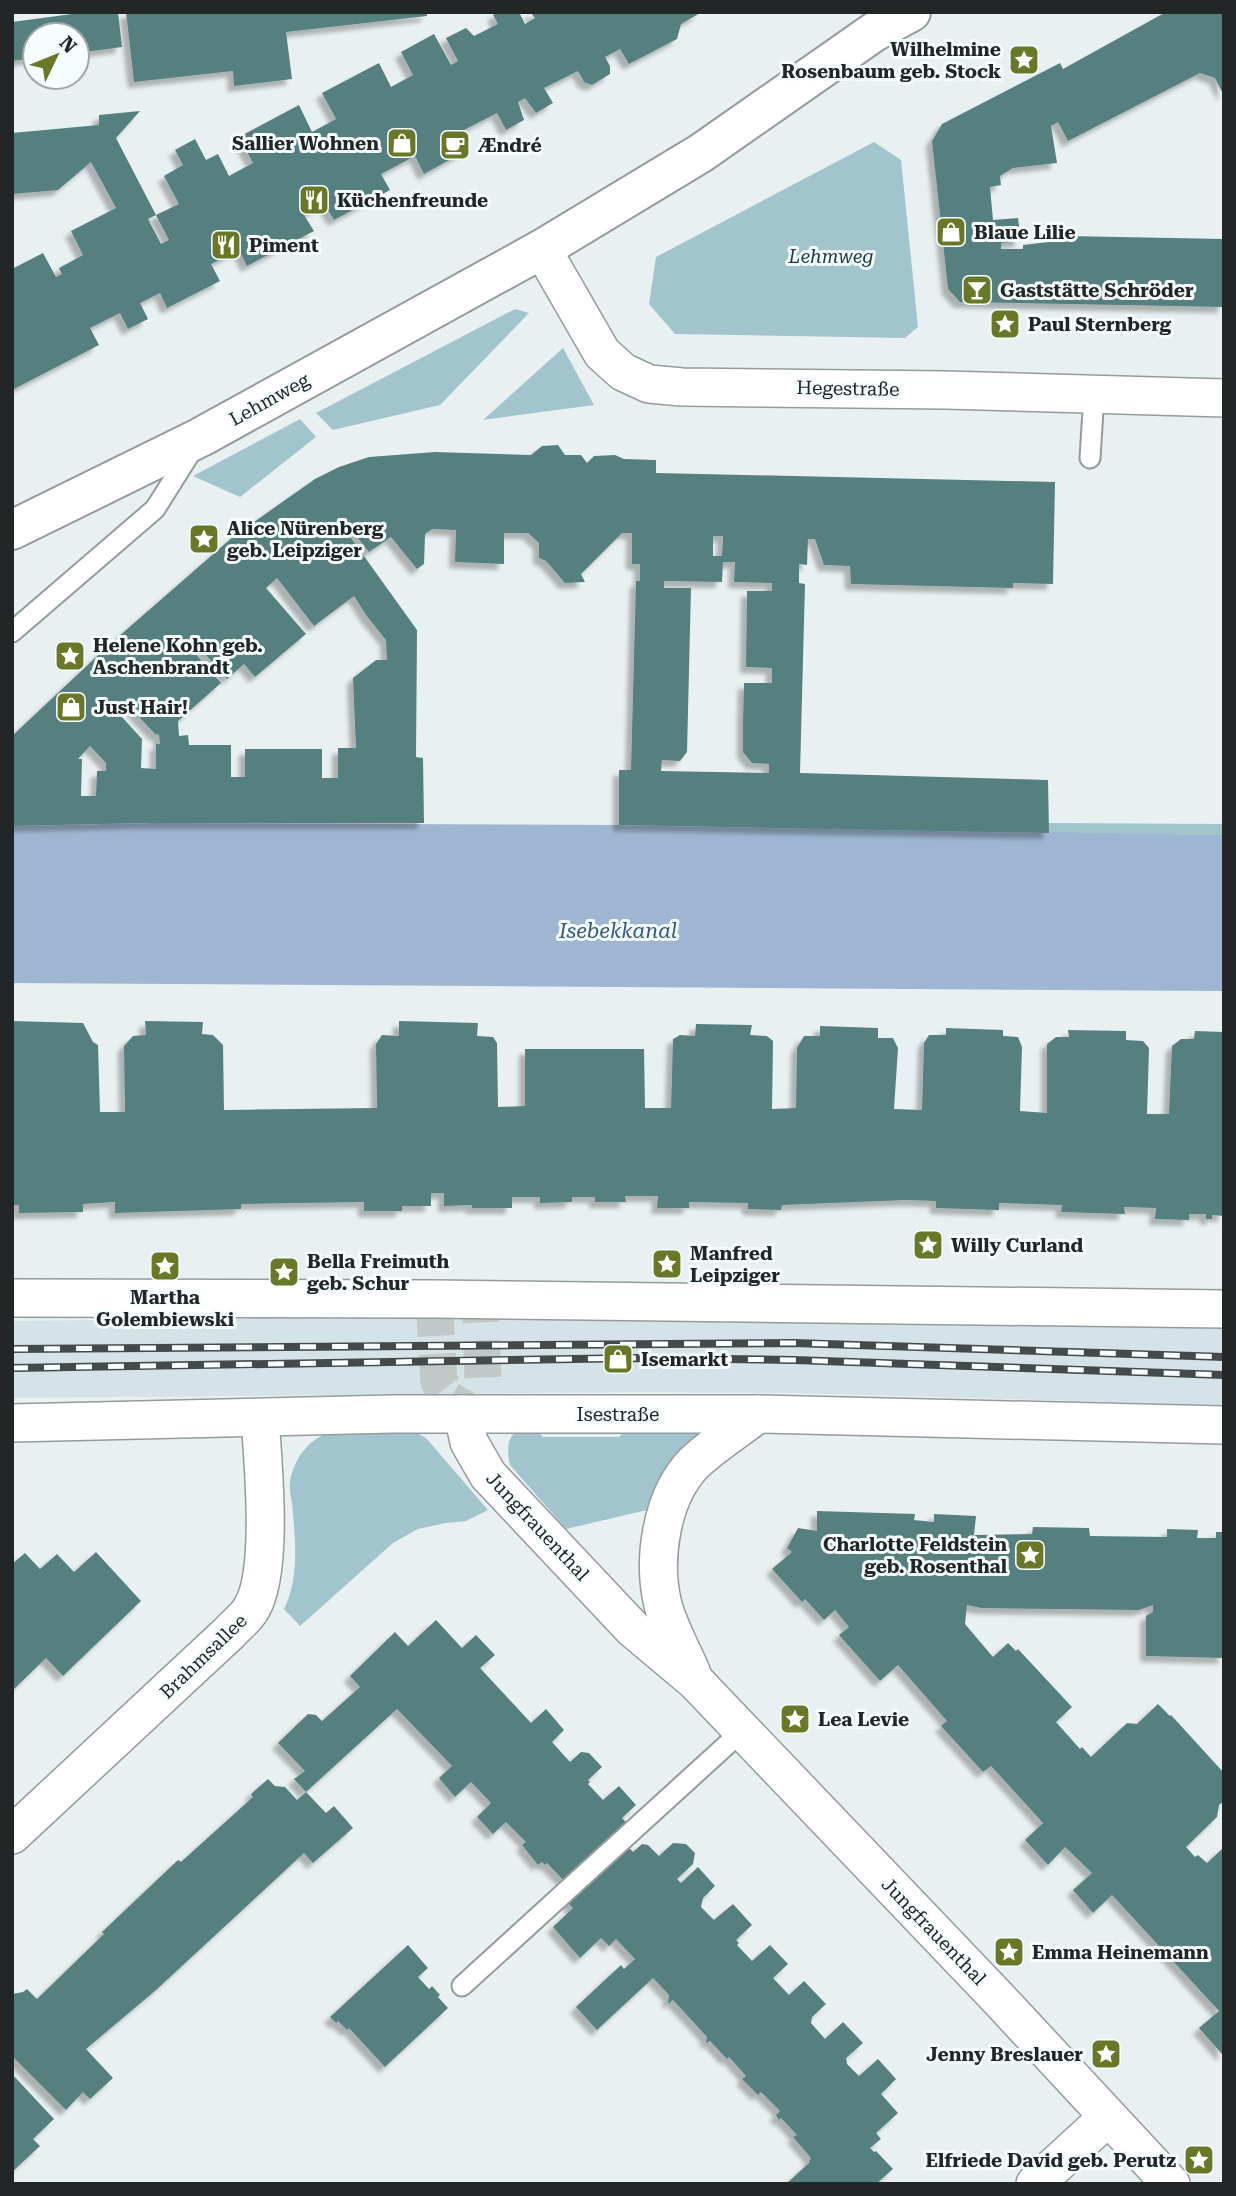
<svg xmlns="http://www.w3.org/2000/svg" width="1236" height="2196" font-family="'Roboto Serif',serif">
  <defs>
    <filter id="shadow"><feDropShadow dx="-6" dy="6" stdDeviation="2" flood-color="#0004"/></filter>
  </defs>
  <rect width="100%" height="100%" fill="#e9f0f1"/>
  <!-- built -->
  <polygon fill="#d4e3e7" points="643,1313 1224,1326 1224,1405 794,1393 639,1392 12,1398 12,1321"/>
  <!-- green -->
  <g fill="#a2c5cd">
    <polygon points="874,142 901,160 918,327 905,338 675,334 649,304 656,257"/>
    <polygon points="515,309 529,313 440,405 333,430 316,413"/>
    <polygon points="563,348 594,405 483,420"/>
    <polygon points="300,419 316,437 240,497 193,476"/>
    <polygon points="1049,823 1224,824 1224,835 1049,833"/>
    <path d="M632,1425H700L703,1433C675,1453 660,1478 647,1510L566,1529L510,1465C505,1443 509,1429 533,1426L543,1437H619Z"/>
    <path d="M408,1428L426,1438L488,1510L466,1521L446,1523L418,1529L393,1543L300,1626L284,1609C300,1578 295,1537 292,1503C291,1496 289,1488 290,1482C293,1460 310,1436 333,1432C355,1427 384,1429 408,1428Z"/>
  </g>
  <!-- water -->
  <polygon fill="#9eb6d1" points="149,823 619,825 1224,835 1224,991 12,983 12,826"/>
  <!-- building -->
  <g fill="#578080" fill-rule="evenodd" filter="url(#shadow)">
    <polygon points="87,12 118,12 122,47 77,53 77,35 35,35 35,58 12,61 12,22"/>
    <polygon points="126,12 427,12 427,16 286,32 292,79 234,86 233,71 134,82"/>
    <polygon points="498,12 519,12 525,24 535,18 530,12 702,12 681,24 677,39 629,64 620,49 605,57 610,66 610,74 592,85 584,82 578,71 544,88 553,103 536,113 525,98 518,102 524,120 506,130 497,113 460,132 469,149 424,174 415,156 381,174 390,190 334,220 324,204 304,215 314,231 247,266 239,250 211,264 220,281 167,308 160,293 140,303 148,319 128,329 120,313 90,328 99,345 12,390 12,269 43,253 56,277 62,274 59,268 83,255 71,231 116,208 91,162 58,190 12,194 12,133 99,125 99,115 140,111 116,138 156,215 148,219 161,244 169,240 156,215 179,204 164,176 183,165 175,150 195,139 206,160 218,154 229,176 253,163 239,137 299,105 312,132 336,119 322,93 379,63 391,87 413,75 401,52 434,34 451,65 458,61 446,38 466,28 474,36 498,24 493,15"/>
    <polygon points="1166,12 1224,12 1224,96 1215,78 1200,73 1068,141 1058,122 1051,126 1057,163 1013,168 1000,176 1001,185 990,187 993,220 1018,218 1021,241 1001,243 1001,249 1023,249 1023,245 1066,240 1067,236 1224,239 1224,307 960,302 948,289 932,141 942,124 1060,63 1063,69"/>
    <path d="M558,445L565,455H581L587,463L594,456L615,455L624,459L656,460V473L1055,482L1053,584L1013,583V588L851,584L850,566L824,565L815,539H808L807,565L799,564V583L805,584L800,773L1048,780L1049,833L619,825V770H631L636,581H640V564H632V533H622L581,574L585,582L565,583L546,561L539,558V543L528,533H504V564L455,562L456,530L432,529L425,534L424,564L417,569L391,537L369,552L349,527L346,531L417,630L416,757L423,758L424,823H149L12,826V736L110,644L234,536L315,479L339,467L369,457L435,452L531,455L542,446ZM713,536H723L722,556H713ZM723,562H735L734,582L772,583V591H747L746,667L772,668V683H744L743,722V752L752,763L769,764V773L661,771L662,760L680,761L687,752L691,588H664V581L722,582ZM277,578L314,626L354,596L366,615L386,640L387,660H376L353,678L356,748H338V778H322V749H245V777H231V745H189L188,735L179,736L178,721L221,683L186,643L191,638L227,679L244,664L255,677L306,634L266,588ZM125,702L155,734L159,735L160,744H156V769L141,768L142,739L122,717L126,713L120,707ZM90,746L106,763V771H97L96,796H81L82,759H78Z"/>
    <polygon points="12,1021 83,1023 93,1042 98,1045 100,1112 125,1112 124,1046 133,1036 146,1035 145,1021 203,1022 202,1034 213,1035 223,1045 224,1110 377,1108 376,1044 382,1035 399,1036 399,1021 478,1023 477,1036 493,1037 497,1043 498,1107 525,1106 525,1049 644,1049 645,1108 671,1108 673,1039 680,1035 695,1036 696,1024 752,1025 750,1035 767,1036 773,1041 772,1109 796,1108 797,1048 804,1036 820,1036 820,1026 878,1028 878,1038 893,1038 898,1048 894,1109 922,1110 924,1043 929,1035 946,1035 946,1028 1003,1030 1003,1036 1018,1037 1022,1047 1020,1111 1047,1113 1047,1044 1056,1037 1069,1037 1068,1030 1126,1031 1126,1040 1143,1041 1149,1048 1147,1114 1169,1114 1172,1046 1181,1039 1194,1039 1195,1031 1224,1032 1224,1216 1212,1215 1212,1219 1206,1219 1206,1214 1189,1214 1189,1220 1155,1219 1156,1208 1124,1207 1125,1214 1061,1212 1062,1205 999,1203 999,1210 936,1208 936,1201 907,1200 782,1205 781,1210 748,1209 748,1203 689,1202 689,1208 657,1208 658,1196 625,1196 626,1202 595,1202 595,1197 572,1197 572,1202 540,1203 540,1197 512,1197 512,1208 472,1208 472,1205 444,1206 444,1193 431,1193 431,1206 402,1206 402,1211 364,1211 364,1202 241,1204 241,1209 115,1213 115,1202 83,1204 83,1212 19,1213 19,1205 12,1205"/>
    <polygon points="817,1511 915,1514 914,1520 934,1522 934,1514 976,1516 974,1535 1032,1534 1033,1527 1089,1528 1090,1536 1167,1537 1167,1529 1198,1530 1197,1538 1216,1538 1216,1532 1224,1532 1224,1658 1146,1656 1146,1616 1153,1612 1153,1605 1139,1610 981,1608 967,1605 965,1624 993,1657 1008,1643 1016,1651 1018,1649 1072,1707 1056,1722 1080,1749 1082,1747 1091,1757 1127,1723 1137,1724 1158,1704 1170,1716 1171,1715 1224,1773 1224,1801 1219,1805 1217,1817 1186,1847 1195,1857 1198,1855 1207,1863 1224,1847 1224,2053 1222,2054 1199,2028 1219,2011 1112,1895 1093,1913 1073,1890 1092,1873 1065,1847 1048,1865 1025,1840 1043,1823 991,1766 983,1772 941,1726 947,1721 898,1665 880,1681 839,1635 849,1627 835,1610 824,1620 805,1599 802,1602 772,1569 792,1552 787,1548 798,1528 817,1531"/>
    <polygon points="96,1552 141,1601 63,1676 46,1658 12,1691 12,1564 25,1553 40,1569 57,1554 74,1572"/>
    <polygon points="436,1620 462,1648 476,1635 495,1655 480,1668 531,1723 546,1709 564,1730 552,1742 570,1762 581,1752 589,1753 602,1767 588,1780 590,1782 588,1784 603,1800 619,1786 636,1805 622,1818 627,1823 564,1881 547,1863 545,1865 542,1862 538,1865 522,1845 526,1842 506,1822 493,1834 477,1817 491,1803 471,1782 455,1797 439,1778 452,1766 397,1709 306,1792 294,1779 305,1771 278,1743 308,1714 316,1715 322,1721 360,1687 350,1676 395,1632 408,1646"/>
    <polygon points="268,1779 275,1786 285,1787 297,1800 306,1792 326,1813 334,1806 353,1828 313,1863 304,1853 156,1990 86,2049 113,2078 90,2099 83,2092 66,2110 12,2056 12,1994 23,1992 27,1989 37,1999 104,1934 102,1932 178,1860 181,1862 253,1797 251,1794"/>
    <polygon points="625,1843 633,1852 642,1844 648,1845 659,1856 673,1843 686,1844 695,1853 693,1864 677,1879 681,1883 698,1867 715,1886 703,1898 701,1907 714,1920 733,1904 752,1925 736,1940 739,1943 737,1945 752,1961 770,1945 788,1964 773,1978 789,1995 804,1981 826,2004 812,2017 811,2023 825,2039 843,2022 863,2043 846,2058 847,2064 859,2076 878,2059 896,2079 881,2094 898,2113 876,2133 881,2139 870,2148 874,2152 876,2151 893,2169 876,2184 786,2184 810,2162 809,2161 811,2158 793,2137 797,2135 781,2118 779,2120 776,2115 780,2111 761,2092 758,2095 742,2079 746,2076 729,2057 727,2059 710,2041 706,2043 707,2037 673,2000 668,2004 669,1995 653,1978 597,2030 576,2007 621,1965 624,1969 635,1959 616,1939 609,1946 601,1938 580,1958 553,1927 573,1908 565,1900"/>
    <polygon points="408,1945 428,1968 418,1977 429,1989 432,1986 440,1995 438,1997 448,2008 385,2067 349,2028 347,2030 338,2021 336,2023 330,2017"/>
    <polygon points="12,2074 54,2119 33,2139 40,2146 12,2172"/>
  </g>
  <g fill="none" stroke-linecap="round" stroke-linejoin="round">
    <!-- minor-tunnel -->
    <polyline stroke="#c1c8c8" stroke-width="37" stroke-dasharray="37 18" stroke-linecap="butt" points="434,1299 439,1382 463,1414 483,1379 480,1300"/>
    <!-- service casing -->
    <g stroke="#959b9d" stroke-width="23">
      <g id="service">
        <polyline points="1090,458 1094,394"/>
        <polyline points="12,632 155,509 194,447"/>
        <polyline points="462,1986 742,1731"/>
      </g>
    </g>
    <!-- minor casing -->
    <g stroke="#959b9d" stroke-width="40">
      <g id="minor">
        <polyline points="542,249 602,353 623,372 649,384 682,387 945,390 1224,398"/>
        <polyline points="12,1298 434,1299 1224,1309"/>
        <polyline points="463,1414 469,1442 488,1475 633,1629 695,1681 997,1997 1171,2184"/>
        <polyline points="12,1423 392,1414 758,1414 1224,1425"/>
        <path d="M692,1674C683,1652 669,1628 663,1605C652,1560 661,1497 694,1463C713,1445 737,1430 758,1414"/>
        <path d="M12,1835L229,1633C236,1625 246,1618 251,1609C274,1573 263,1463 260,1418"/>
        <polyline points="1035,2184 1108,2117"/>
      </g>
    </g>
    <!-- tertiary casing -->
    <g stroke="#959b9d" stroke-width="42">
      <polyline id="tertiary" points="12,530 201,437 542,249 701,153 874,32 911,12"/>
    </g>
    <!-- service -->
    <use href="#service" stroke="#fff" stroke-width="19"/>
    <!-- minor -->
    <use href="#minor" stroke="#fff" stroke-width="37"/>
    <!-- tertiary -->
    <use href="#tertiary" stroke="#fff" stroke-width="38"/>
    <!-- rail casing -->
    <g stroke="#454949" stroke-width="8">
      <g id="rail">
        <polyline points="12,1349 794,1343 1224,1357"/>
        <polyline points="12,1368 639,1358 794,1360 1224,1375"/>
      </g>
    </g>
    <!-- rail -->
    <use href="#rail" stroke="#f6fdfe" stroke-width="5" stroke-dasharray="16" stroke-linecap="butt"/>
  </g>
  <!-- icons -->
  <defs>
    <g id="sight-square" transform="scale(1.575)"><rect x="-9" y="-9" width="18" height="18" rx="4" fill="#697826" stroke="#f6fdfe"/><path d="M0-6L1.8-2.2L6-1.7L2.9 1.2L3.7 5.4L0 3.3L-3.7 5.4L-2.9 1.2L-6-1.7L-1.8-2.2Z" fill="#fff"/></g>
    <g id="shop-square" transform="scale(1.575)"><rect x="-9" y="-9" width="18" height="18" rx="4" fill="#697826" stroke="#f6fdfe"/><path d="M-5-2.5h2.3a2.7 3.5 0 0 1 5.4 0H5L5.5 6h-11ZM-1.5-2.5h3a1.5 2.3 0 0 0-3 0Z" fill="#fff"/></g>
    <g id="cafe-square" transform="scale(1.575)"><rect x="-9" y="-9" width="18" height="18" rx="4" fill="#697826" stroke="#f6fdfe"/><path d="M-5.5-4.5H6V0H3Q3 3.5 0 3.5H-2.5Q-5.5 3.5-5.5 0ZM3-3.2v2h1.7v-2ZM-6 4.5H4V6H-6Z" fill="#fff"/></g>
    <g id="restaurant-square" transform="scale(1.575)"><rect x="-9" y="-9" width="18" height="18" rx="4" fill="#697826" stroke="#f6fdfe"/><path d="M-5-6h1v4h1v-4h1v4h1v-4h1v5L-1.5 .5V6h-2V.5L-5-1ZM5-6V6H3V1.5H1.5Q1.5-4 5-6Z" fill="#fff"/></g>
    <g id="bar-square" transform="scale(1.575)"><rect x="-9" y="-9" width="18" height="18" rx="4" fill="#697826" stroke="#f6fdfe"/><path d="M-6-5H6L.8 .8V4.5H3.5V6h-7V4.5H-.8V.8Z" fill="#fff"/></g>
  </defs>
  <g fill-rule="evenodd">
    <use href="#sight-square" x="1024" y="60"/>
    <use href="#shop-square" x="402" y="143"/>
    <use href="#cafe-square" x="455" y="145"/>
    <use href="#restaurant-square" x="314" y="200"/>
    <use href="#shop-square" x="951" y="232"/>
    <use href="#restaurant-square" x="226" y="245"/>
    <use href="#bar-square" x="977" y="290"/>
    <use href="#sight-square" x="1005" y="324"/>
    <use href="#sight-square" x="204" y="539"/>
    <use href="#sight-square" x="70" y="656"/>
    <use href="#shop-square" x="71" y="707"/>
    <use href="#sight-square" x="928" y="1245"/>
    <use href="#sight-square" x="667" y="1264"/>
    <use href="#sight-square" x="165" y="1266"/>
    <use href="#sight-square" x="284" y="1272"/>
    <use href="#shop-square" x="618" y="1359"/>
    <use href="#sight-square" x="1030" y="1555"/>
    <use href="#sight-square" x="795" y="1719"/>
    <use href="#sight-square" x="1009" y="1952"/>
    <use href="#sight-square" x="1106" y="2054"/>
    <use href="#sight-square" x="1199" y="2160"/>
  </g>
  <g text-anchor="middle" stroke-width="6" stroke-linejoin="round" paint-order="stroke">
    <!-- poi labels -->
    <g font-size="19" font-weight="bold" fill="#232626" stroke="#f6fdfe" text-anchor="start">
      <text x="1001" y="56" text-anchor="end">Wilhelmine<tspan x="1001" dy="22">Rosenbaum geb. Stock</tspan></text>
      <text x="379" y="150" text-anchor="end">Sallier Wohnen</text>
      <text x="478" y="152">Ændré</text>
      <text x="337" y="207">Küchenfreunde</text>
      <text x="974" y="239">Blaue Lilie</text>
      <text x="249" y="252">Piment</text>
      <text x="1000" y="297">Gaststätte Schröder</text>
      <text x="1028" y="331">Paul Sternberg</text>
      <text x="227" y="535">Alice Nürenberg<tspan x="227" dy="22">geb. Leipziger</tspan></text>
      <text x="93" y="652">Helene Kohn geb.<tspan x="93" dy="22">Aschenbrandt</tspan></text>
      <text x="94" y="714">Just Hair!</text>
      <text x="951" y="1252">Willy Curland</text>
      <text x="690" y="1260">Manfred<tspan x="690" dy="22">Leipziger</tspan></text>
      <text x="307" y="1268">Bella Freimuth<tspan x="307" dy="22">geb. Schur</tspan></text>
      <text x="165" y="1304" text-anchor="middle">Martha<tspan x="165" dy="22">Golembiewski</tspan></text>
      <text x="641" y="1366">Isemarkt</text>
      <text x="1007" y="1551" text-anchor="end">Charlotte Feldstein<tspan x="1007" dy="22">geb. Rosenthal</tspan></text>
      <text x="818" y="1726">Lea Levie</text>
      <text x="1032" y="1959">Emma Heinemann</text>
      <text x="1083" y="2061" text-anchor="end">Jenny Breslauer</text>
      <text x="1176" y="2167" text-anchor="end">Elfriede David geb. Perutz</text>
    </g>
    <!-- park labels -->
    <g font-size="19" font-style="italic" fill="#153c44" stroke="#f6fdfe">
      <text x="831" y="263">Lehmweg</text>
    </g>
    <!-- street labels -->
    <g font-size="19" fill="#232626" stroke="#f6fdfe">
      <text transform="translate(848 388) rotate(1)" y="7">Hegestraße</text>
      <text transform="translate(269 399) rotate(-29)" y="7">Lehmweg</text>
      <text x="618" y="1421">Isestraße</text>
      <text transform="translate(538 1526) rotate(47)" y="7">Jungfrauenthal</text>
      <text transform="translate(203 1656) rotate(-44)" y="7">Brahmsallee</text>
      <text transform="translate(934 1931) rotate(46)" y="7">Jungfrauenthal</text>
    </g>
    <!-- water labels -->
    <g font-size="21" font-style="italic" fill="#33577e" stroke="#f6fdfe">
      <text x="618" y="938">Isebekkanal</text>
    </g>
  </g>
  <!-- border -->
  <rect width="1236" height="2196" fill="none" stroke="#232626" stroke-width="28"/>
  <!-- north arrow -->
  <g transform="translate(56 56) rotate(47)"><circle r="33" fill="#f6fdfe" stroke="#a2a7a8" stroke-width="2"/>
  <path d="M0-5L12 26L0 18L-12 26Z" fill="#697826"/>
  <text y="-10" font-size="19" font-weight="bold" text-anchor="middle" fill="#232626">N</text>
  </g>
</svg>
